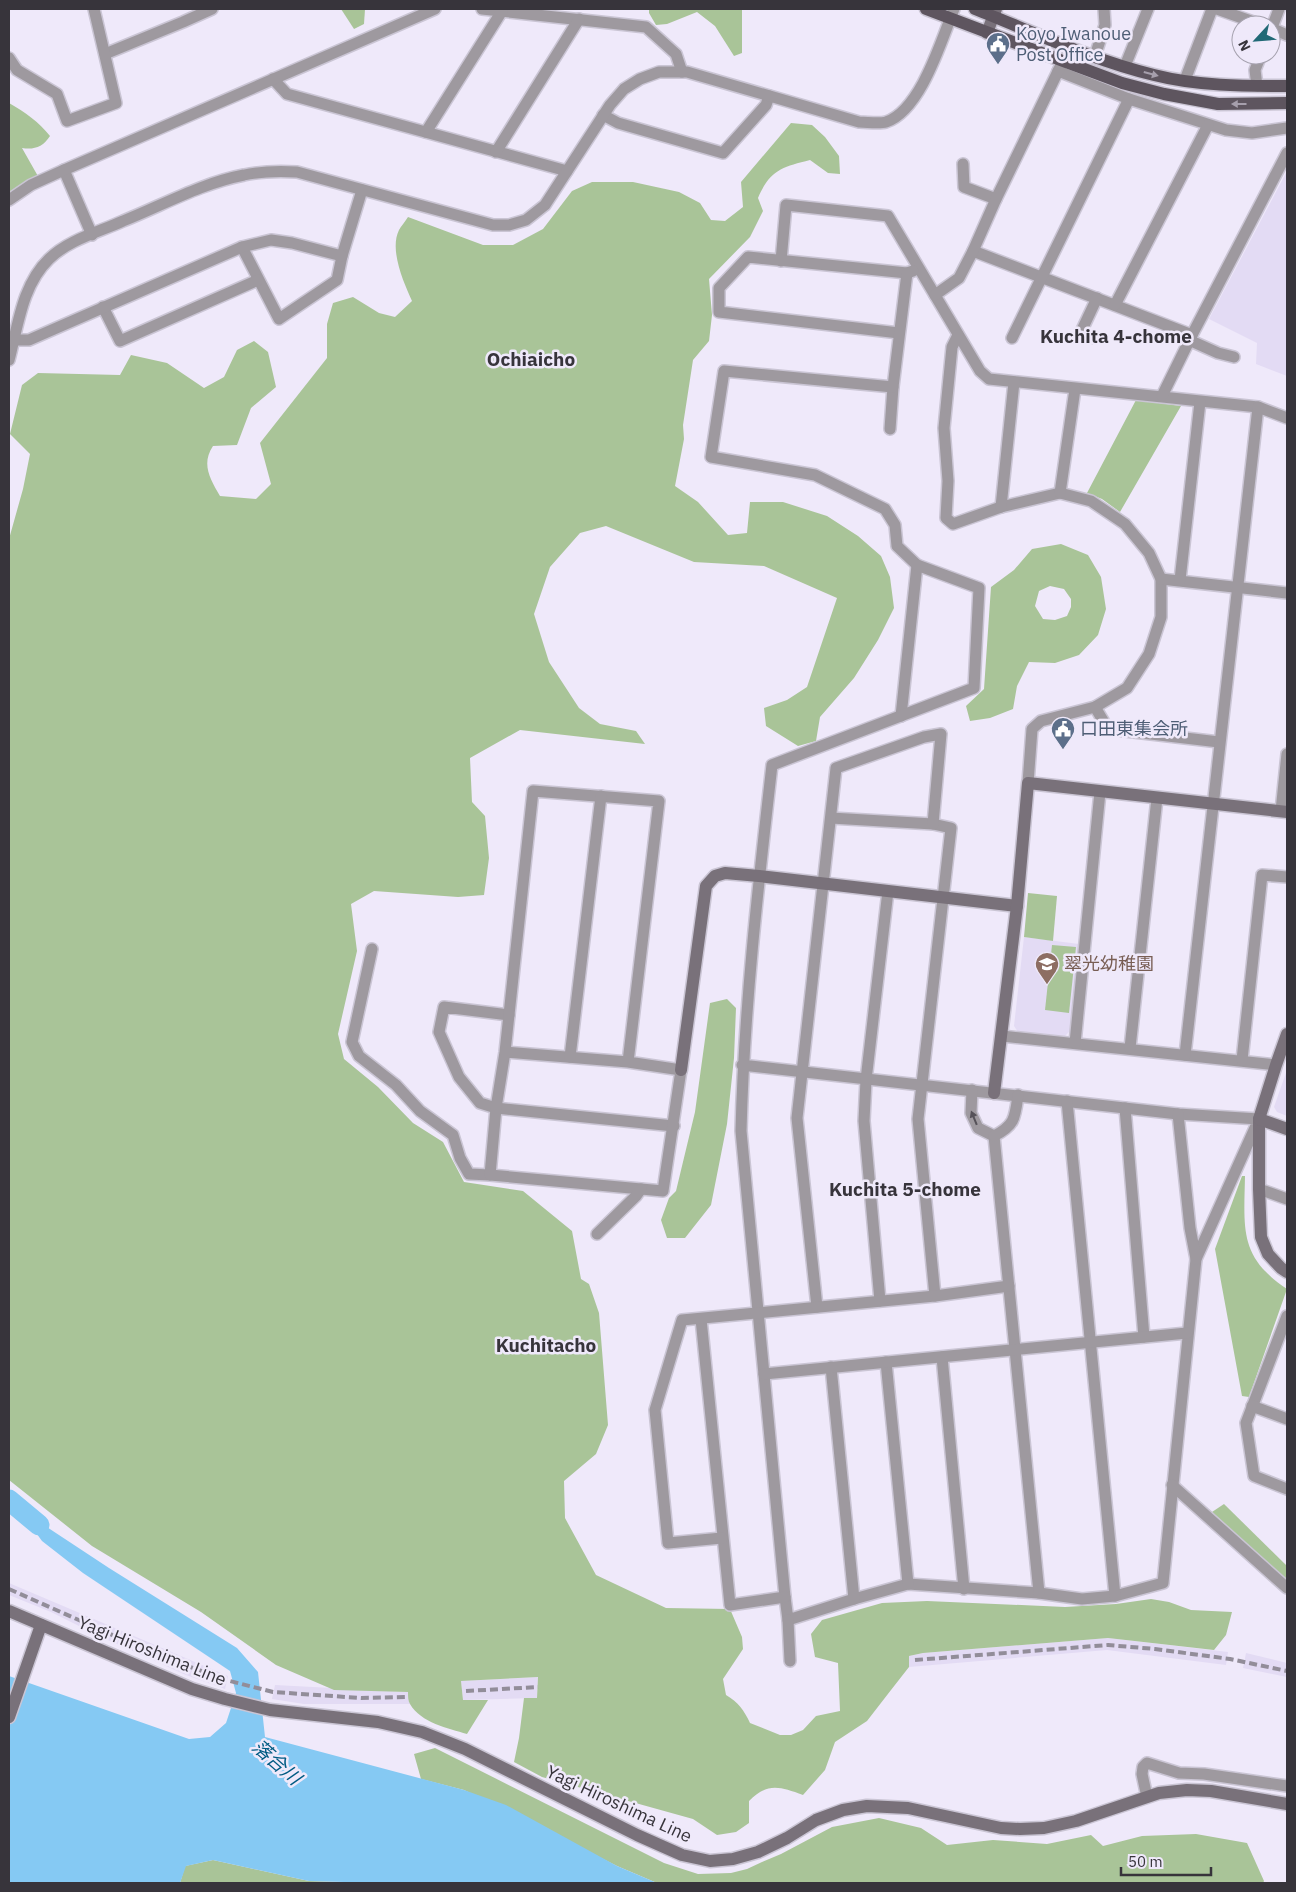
<svg xmlns="http://www.w3.org/2000/svg" width="1296" height="1892" font-family="'IBM Plex Sans','Noto Sans JP',sans-serif">
  <rect width="100%" height="100%" fill="#efe9fa"/>
  <!-- built -->
  <g fill="#e3dbf4">
    <polygon points="1287,171 1287,376 1256,364 1257,343 1209,319"/>
    <polygon points="1024,937 1079,944 1070,1031 1065,1036 1018,1032 1014,1026"/>
    <polygon points="1287,1070 1287,1116 1277,1112 1274,1107"/>
    <polygon points="9,1583 228,1676 225,1689 186,1675 99,1636 51,1612 9,1595"/>
    <polygon points="1108,1638 1228,1652 1226,1665 1107,1650 909,1667 909,1656 923,1653"/>
    <polygon points="1246,1653 1287,1663 1287,1677 1243,1668"/>
    <polygon points="538,1677 537,1698 463,1700 461,1681"/>
    <polygon points="275,1685 408,1692 410,1704 304,1704 272,1699"/>
  </g>
  <!-- green -->
  <g fill="#a9c498" fill-rule="evenodd">
    <polygon points="341,9 365,9 364,24 354,29"/>
    <polygon points="649,9 742,9 742,53 734,56 715,26 697,12 667,24 656,25 649,13"/>
    <path d="M9,103C25,112 39,122 50,136C43,147 34,150 22,148L39,178L9,197Z"/>
    <path d="M791,123L812,125L825,137L839,156L840,174L828,173L810,160C782,167 770,170 758,198L763,211L750,237L709,279L712,315L709,341L693,360L683,425L684,439L675,486L698,502L728,535L747,533L750,502H783L827,516L858,536L881,556L890,577L894,608L878,640L854,678L820,717L816,741L798,746L766,726L764,708L787,700L807,687L837,598L764,566L694,562L606,526L580,533L550,567L534,614L549,662L579,708L600,724L636,731L645,744L520,730L470,758L472,802L485,816L489,858L484,895L458,897L374,891L351,904L357,951L338,1034L344,1059L378,1087L413,1123L443,1142L464,1182L523,1191L572,1231L581,1279L589,1284L599,1313L608,1425L596,1454L564,1481L565,1518L596,1575L666,1608L730,1609L742,1637L743,1649L723,1679L726,1695C738,1702 744,1710 750,1723L780,1735H791L803,1730L816,1716L840,1711L838,1663L815,1657L811,1634L822,1620L882,1603L927,1601L1065,1607L1116,1604L1151,1599L1169,1602L1191,1610L1232,1612L1226,1635L1214,1650L1108,1638L923,1653L909,1656V1667L891,1690L867,1721L835,1742L825,1770L803,1795C780,1787 768,1782 749,1801V1823L736,1832L717,1835L693,1819L542,1777L514,1762L519,1738L524,1698H537L538,1677L461,1681L463,1700H488L467,1734C448,1728 421,1723 410,1704C408,1701 408,1696 408,1692L334,1690L276,1665L201,1612L92,1546L9,1480V539L23,489L30,454L10,434L22,385L38,373L120,375L131,355L167,363L204,388L224,377L237,350L254,341L268,352L276,387L251,408L237,445L213,446C201,464 210,479 220,496L256,499L271,484L260,443L327,358V324L333,303L353,297L379,313L395,317L412,301C404,283 389,250 399,230C401,226 405,222 408,217L483,245H513L543,229L572,191L592,182H633L679,192L700,203L711,220L725,221L743,207L741,182Z"/>
    <polygon points="1136,400 1181,406 1120,512 1102,499 1087,493"/>
    <path d="M1061,544L1088,555L1101,577L1106,609L1098,635L1079,655L1055,663L1029,662L1017,686L1013,709L990,718L970,721L966,706L984,689L991,587L1014,570L1032,549ZM1050,586L1064,589L1071,599V607L1067,616L1055,620L1043,619L1035,606L1039,591Z"/>
    <polygon points="1028,893 1057,896 1053,941 1024,937"/>
    <polygon points="1052,945 1076,947 1069,1013 1045,1010"/>
    <polygon points="727,999 736,1008 734,1058 727,1124 711,1205 685,1238 667,1238 661,1220 669,1198 676,1191 695,1112 710,1003"/>
    <path d="M1242,1176H1245C1244,1229 1239,1257 1287,1289L1249,1397L1242,1396L1215,1249Z"/>
    <polygon points="1224,1504 1287,1566 1287,1581 1212,1512"/>
    <polygon points="435,1748 664,1863 698,1874 731,1873 747,1869 762,1862 781,1854 832,1827 879,1818 921,1828 947,1845 993,1840 1047,1844 1091,1835 1103,1846 1142,1836 1196,1834 1247,1843 1264,1881 1263,1883 657,1883 617,1866 464,1790 421,1779 414,1754"/>
    <polygon points="213,1860 309,1881 379,1883 180,1883 185,1866"/>
  </g>
  <!-- water -->
  <polygon fill="#85c9f3" points="18,1508 109,1568 237,1648 258,1672 265,1737 464,1790 506,1805 617,1866 657,1883 379,1883 309,1881 213,1860 186,1866 180,1883 9,1883 9,1676 189,1739 210,1737 226,1723 236,1693 230,1671 83,1573 42,1541"/>
  <g fill="none" stroke-linecap="round" stroke-linejoin="round">
    <!-- river -->
    <polyline stroke="#85c9f3" stroke-width="21" points="9,1500 39,1525"/>
    <!-- street casing -->
    <g stroke="#cac5d4" stroke-width="14">
      <g id="street">
        <polyline points="482,9 646,27 676,54 682,72"/>
        <polyline points="1217,9 1262,25"/>
        <polyline points="1271,28 1287,35"/>
        <polyline points="1271,30 1279,9"/>
        <polyline points="105,54 183,22 212,9"/>
        <polyline points="1095,56 1105,25 1104,9"/>
        <polyline points="9,58 17,70 57,94 67,121 116,103 94,9"/>
        <polyline points="1125,66 1148,9"/>
        <polyline points="1058,71 1129,99 1226,130 1252,133 1287,128"/>
        <polyline points="273,79 287,94 567,171"/>
        <polyline points="1185,80 1212,9"/>
        <polyline points="1257,86 1255,70 1261,55"/>
        <polyline points="603,115 618,123 723,153 766,105 769,96"/>
        <polyline points="426,132 502,11"/>
        <polyline points="496,152 579,19"/>
        <polyline points="963,164 964,187 996,199"/>
        <polyline points="64,170 92,235"/>
        <polyline points="9,200 31,185 64,170 435,9"/>
        <polyline points="242,247 279,319 337,280 342,256 362,190"/>
        <polyline points="973,251 1192,335"/>
        <polyline points="781,261 786,205 888,216 980,371 989,379 1258,407 1287,418"/>
        <polyline points="935,295 959,278 973,251 996,199 1063,61"/>
        <polyline points="1115,305 1208,125"/>
        <polyline points="103,307 120,341 258,280"/>
        <polyline points="899,333 719,312 719,288 748,257 907,273 913,271"/>
        <polyline points="958,335 952,347 944,428 948,481 946,518 953,524 1001,507 1060,493 1091,501 1125,524 1149,553 1161,579 1161,617 1149,654 1127,688 1095,707 1041,721 1032,729 1028,783"/>
        <polyline points="1012,338 1129,99"/>
        <polyline points="1094,338 1081,332 1097,298"/>
        <polyline points="14,340 29,340 242,247 271,240 292,243 342,256"/>
        <polyline points="1189,340 1218,353 1234,357"/>
        <path d="M9,360C18,326 22,285 49,259C68,240 99,232 123,221C163,205 202,183 244,175C262,171 279,171 297,172L493,225H509L526,220L545,205L610,105L624,89L640,79L659,72H687L859,122C867,122 879,124 886,122C921,110 941,41 954,9"/>
        <polyline points="1162,396 1192,335 1287,153"/>
        <polyline points="890,429 893,387"/>
        <polyline points="1060,493 1075,389"/>
        <polyline points="1001,507 1014,382"/>
        <polyline points="1161,579 1287,593"/>
        <polyline points="1180,580 1200,402"/>
        <polyline points="1095,707 1108,729 1219,742"/>
        <polyline points="901,716 917,565"/>
        <polyline points="1281,811 1287,754"/>
        <polyline points="831,818 933,824 951,828 918,1119 935,1296"/>
        <polyline points="372,949 352,1042 359,1056 396,1085 420,1111 453,1135 460,1158 469,1174 490,1175"/>
        <polyline points="509,1015 444,1007 439,1032 459,1077 480,1103 496,1108 674,1126"/>
        <polyline points="1002,1036 1276,1065"/>
        <polyline points="1075,1043 1100,792"/>
        <polyline points="1130,1048 1157,798"/>
        <polyline points="505,1052 628,1062 681,1070 663,1191 490,1175 496,1108 505,1052 533,791 659,801 628,1062"/>
        <polyline points="1185,1055 1258,407"/>
        <polyline points="570,1057 601,796"/>
        <polyline points="1242,1060 1262,875 1287,877"/>
        <path d="M742,1065L1178,1114L1259,1119L1196,1259L1163,1583L1115,1596L1082,1599L1039,1593L908,1584L854,1599L788,1620L785,1597L741,1131C744,1009 758,887 772,765L974,688L979,588L917,565L897,546L895,525L885,509L815,475L711,457L724,371L893,387L907,273"/>
        <polyline points="972,1090 971,1113 978,1128 994,1136"/>
        <polyline points="1067,1101 1115,1596"/>
        <polyline points="1125,1108 1144,1337"/>
        <polyline points="1178,1114 1190,1228 1196,1259"/>
        <polyline points="994,1136 1039,1593"/>
        <path d="M994,1136C1015,1125 1015,1118 1018,1095"/>
        <polyline points="1259,1189 1287,1199"/>
        <polyline points="597,1234 636,1196 641,1189"/>
        <polyline points="880,1301 864,1121 866,1080 888,891"/>
        <polyline points="817,1307 797,1118 836,768 924,737 941,734 933,824"/>
        <polyline points="1287,1316 1246,1423 1254,1476 1287,1489"/>
        <polyline points="701,1319 730,1605 785,1597"/>
        <polyline points="942,1357 964,1589"/>
        <polyline points="886,1362 908,1584"/>
        <polyline points="831,1367 854,1599"/>
        <polyline points="764,1374 1187,1333"/>
        <polyline points="1252,1406 1287,1419"/>
        <polyline points="1172,1485 1287,1588"/>
        <polyline points="722,1538 668,1543 655,1410 682,1320 935,1296 1009,1286"/>
        <polyline points="788,1620 790,1661"/>
        <polyline points="1147,1797 1142,1774 1143,1767 1147,1763 1179,1773 1204,1774 1287,1786"/>
      </g>
    </g>
    <!-- secondary casing -->
    <g stroke="#cac5d4" stroke-width="15">
      <g id="secondary">
        <polyline points="987,33 996,9"/>
        <polyline points="1287,1034 1276,1065 1259,1119 1259,1189 1261,1237 1268,1254 1281,1268 1287,1272"/>
        <polyline points="681,1070 706,886 715,876 725,873 759,876 1017,906"/>
        <polyline points="994,1093 1017,906 1028,783 1287,812"/>
        <polyline points="1259,1119 1287,1129"/>
        <polyline points="9,1611 192,1689 225,1699 270,1710 378,1722 422,1732 465,1749 637,1835 682,1855 710,1861 733,1859 758,1852 787,1838 816,1820 843,1810 867,1806 908,1808 1001,1828 1020,1829 1044,1828 1076,1821 1159,1793 1187,1790 1211,1791 1287,1804"/>
        <polyline points="9,1717 41,1625"/>
      </g>
    </g>
    <!-- primary casing -->
    <g stroke="#cac5d4" stroke-width="15">
      <g id="primary">
        <polyline points="926,9 1063,61 1122,83 1164,94 1218,104 1287,103"/>
        <path d="M975,9C1033,32 1092,60 1154,75C1197,86 1243,86 1287,86"/>
      </g>
    </g>
    <!-- street -->
    <use href="#street" stroke="#9e999f" stroke-width="11"/>
    <!-- secondary -->
    <use href="#secondary" stroke="#79717a" stroke-width="12"/>
    <!-- primary -->
    <use href="#primary" stroke="#5e555f" stroke-width="12"/>
    <!-- rail -->
    <g stroke="#928d99" stroke-width="4" stroke-dasharray="8 4" stroke-linecap="butt">
      <polyline points="9,1589 155,1654 226,1680 273,1692 361,1698 405,1697"/>
      <polyline points="915,1660 1108,1645 1155,1649 1230,1659 1287,1671"/>
      <polyline points="466,1691 538,1687"/>
    </g>
  </g>
  <!-- one-way arrows -->
  <defs><path id="oneway-solid" d="M-6-.8H1V-3.2L6.5 0L1 3.2V.8H-6Z" transform="scale(1.25)"/></defs>
  <g fill="#a69fac">
    <use href="#oneway-solid" transform="translate(1151 74) rotate(15)"/>
    <use href="#oneway-solid" transform="translate(1239 104) rotate(180)"/>
  </g>
  <use fill="#565259" href="#oneway-solid" transform="translate(974 1118) rotate(-112)"/>
  <!-- icons -->
  <defs>
    <g id="civic-pin" transform="scale(1.25)"><path d="M0 17L-7.5 6A9.5 9.5 0 1 1 7.5 6Z" fill="#5c6f8a" stroke="#efe9fa"/><path d="M-.6-6.5H3V-4.5H.6V-3L4-1V1h2V6H-6V1h2V-1L-.6-3ZM-1.2 2.5V6h2.4V2.5Z" fill="#fff"/></g>
    <g id="school-pin" transform="scale(1.25)"><path d="M0 17L-7.5 6A9.5 9.5 0 1 1 7.5 6Z" fill="#8d6e63" stroke="#efe9fa"/><path d="M0-5L7-2L0 1L-7-2ZM-4 1L0 2.5L4 1V4Q0 6-4 4Z" fill="#fff"/></g>
  </defs>
  <g fill-rule="evenodd">
    <use href="#civic-pin" x="998" y="44"/>
    <use href="#civic-pin" x="1063" y="729"/>
    <use href="#school-pin" x="1047" y="964"/>
  </g>
  <g text-anchor="middle" stroke-width="5" stroke-linejoin="round" paint-order="stroke">
    <!-- service labels -->
    <g font-size="18" fill="#4e5e75" stroke="#efe9fa" text-anchor="start">
      <text x="1016" y="40">Koyo Iwanoue<tspan x="1016" dy="21">Post Office</tspan></text>
      <text x="1080" y="735">口田東集会所</text>
    </g>
    <!-- education labels -->
    <g font-size="18" fill="#785e54" stroke="#efe9fa" text-anchor="start">
      <text x="1064" y="970">翠光幼稚園</text>
    </g>
    <!-- street labels -->
    <g font-size="18" fill="#37343b" stroke="#efe9fa">
      <text transform="translate(152 1651) rotate(22)" y="6">Yagi Hiroshima Line</text>
      <text transform="translate(619 1804) rotate(25)" y="6">Yagi Hiroshima Line</text>
    </g>
    <!-- neighbourhood labels -->
    <g font-size="19" font-weight="bold" fill="#37343b" stroke="#efe9fa">
      <text x="1116" y="343">Kuchita 4-chome</text>
      <text x="531" y="366">Ochiaicho</text>
      <text x="905" y="1196">Kuchita 5-chome</text>
      <text x="546" y="1352">Kuchitacho</text>
    </g>
    <!-- water labels -->
    <g font-size="19" font-style="italic" fill="#005b83" stroke="#efe9fa">
      <text transform="translate(277 1762) rotate(41)" y="7">落合川</text>
    </g>
  </g>
  <!-- border -->
  <rect width="1296" height="1892" fill="none" stroke="#37343b" stroke-width="20"/>
  <!-- north arrow -->
  <g transform="translate(1256 40) rotate(244)"><circle r="24" fill="#efe9fa" stroke="#a5a1ae"/>
  <path d="M0-4L9 19L0 12L-9 19Z" fill="#216976"/>
  <text y="-8" font-size="14" font-weight="bold" text-anchor="middle" fill="#37343b">N</text>
  </g>
  <!-- scale -->
  <path d="M1121 1867v8h90v-8" fill="none" stroke="#37343b" stroke-width="2.5"/>
  <text x="1128" y="1867" font-size="15" fill="#37343b" stroke="#efe9fa" stroke-width="4" paint-order="stroke">50 m</text>
</svg>
